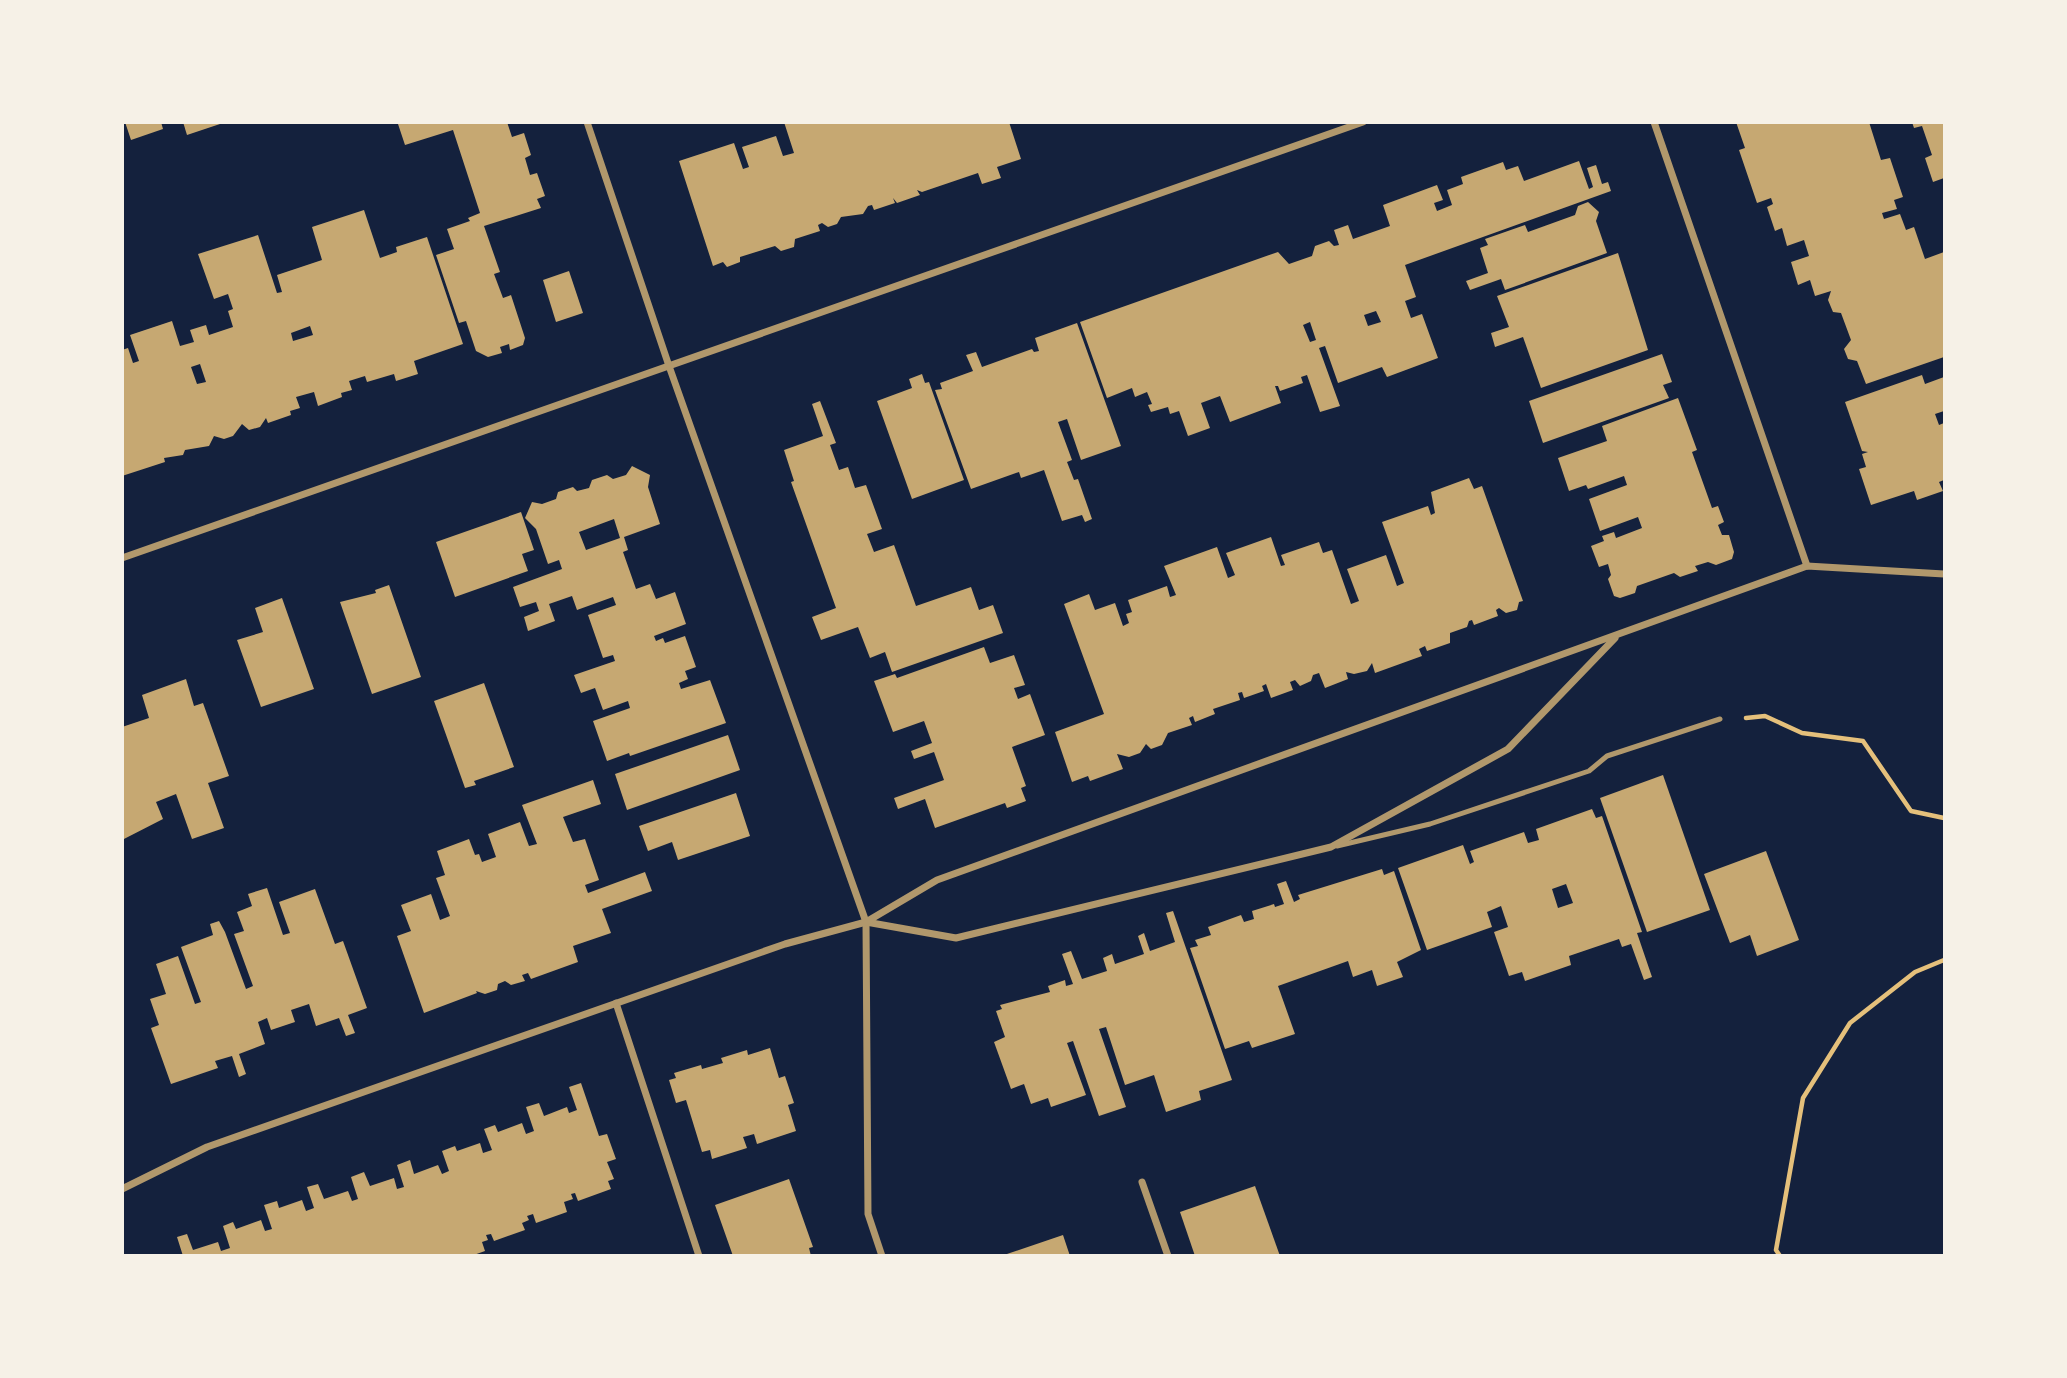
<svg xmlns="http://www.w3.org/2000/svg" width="2067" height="1378" font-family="'PT Sans',sans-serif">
  <rect width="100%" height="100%" fill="#14213d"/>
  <!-- building -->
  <g fill="#c6a872" fill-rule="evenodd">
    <polygon points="125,122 161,122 163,129 131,140"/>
    <polygon points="183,122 223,122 223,123 187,135"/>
    <polygon points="402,122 507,122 512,137 524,133 531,155 525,158 530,175 537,173 545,196 537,199 541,208 484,226 500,272 494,274 503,298 511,295 525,338 523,345 510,350 509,344 500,347 502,353 488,357 476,351 466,321 459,323 436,255 454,249 447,229 470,221 468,218 480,213 453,130 405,145 398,124"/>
    <polygon points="784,122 1009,122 1021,159 997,167 1001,178 982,184 978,173 922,192 917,190 920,195 897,203 893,198 895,203 874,210 872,205 868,206 863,214 841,217 837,224 828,227 822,223 818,225 820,231 795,239 794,247 781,251 775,246 740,257 740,262 727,267 723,262 713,266 679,161 734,143 743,169 749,167 742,147 776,136 783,156 794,153"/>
    <polygon points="1736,122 1869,122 1881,160 1890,158 1903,197 1894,200 1897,209 1882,213 1884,219 1900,214 1906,230 1914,227 1925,259 1944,252 1944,357 1866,384 1857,361 1848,359 1844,349 1851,340 1841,313 1833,312 1828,300 1831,291 1815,296 1810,280 1798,285 1791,262 1809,256 1804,240 1787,246 1782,228 1775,231 1767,207 1773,204 1771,198 1757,203 1739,150 1745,148"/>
    <polygon points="1912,122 1944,122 1944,178 1933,182 1925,158 1932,155 1922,126 1914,128"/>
    <path d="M1579,161L1589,189L1593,187L1587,168L1596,165L1602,184L1608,182L1611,191L1405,265L1416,297L1405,301L1411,318L1422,314L1438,358L1387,377L1382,367L1338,383L1325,346L1319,348L1340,406L1320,412L1307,375L1301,377L1303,383L1280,391L1278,386H1275L1281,403L1230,422L1220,396L1201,403L1210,428L1188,436L1179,411L1170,414L1168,407L1151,412L1148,405L1152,404L1147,392L1135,397L1132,388L1107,398L1080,322L1278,252L1289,264L1312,256L1315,246L1329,241L1334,246L1339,245L1334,230L1348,225L1353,239L1390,226L1383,205L1437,185L1443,200L1434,203L1437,211L1452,205L1447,190L1463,184L1461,177L1503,162L1506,170L1518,166L1524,181ZM1376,311L1381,322L1368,326L1364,315ZM1310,322L1316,340L1310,342L1303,325Z"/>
    <polygon points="1588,202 1599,212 1596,221 1607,253 1505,290 1501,279 1470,290 1466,281 1488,273 1480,248 1488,245 1485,239 1525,225 1528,232 1575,215 1578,206"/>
    <path d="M364,210L380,258L397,252L396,247L427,237L463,344L414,361L418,374L396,381L394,374L367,382L365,376L349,381L352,390L341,393L342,397L318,406L314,392L296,397L300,408L290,411L291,415L268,423L266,418L260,427L249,430L242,424L233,436L224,439L214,436L209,446L185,450L183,455L164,458L165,462L122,476V350L128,348L133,363L139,361L130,335L172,321L180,346L194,342L190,330L206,325L209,335L233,327L228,311L233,309L228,294L214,299L198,254L258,235L277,293L282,292L277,275L322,260L312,227ZM310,326L313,335L293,341L291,333ZM200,364L206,382L197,384L191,367Z"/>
    <polygon points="1618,253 1648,350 1541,388 1523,337 1495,347 1491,333 1509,327 1497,296"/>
    <polygon points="569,271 583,313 556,322 543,280"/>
    <polygon points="1077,323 1121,446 1081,460 1067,419 1058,422 1072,460 1067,462 1074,480 1078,479 1092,519 1085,522 1082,515 1062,521 1044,470 1021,478 1019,472 971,489 935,390 942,389 940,383 973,371 966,355 976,352 982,367 1032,349 1034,352 1039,351 1035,338"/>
    <polygon points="1662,354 1672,382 1663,385 1669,398 1543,443 1529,401"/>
    <polygon points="922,374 925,383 929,382 964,480 912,499 877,401 912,388 909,379"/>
    <polygon points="1922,375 1925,384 1944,377 1944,411 1935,414 1939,425 1944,423 1944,480 1939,482 1943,491 1917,500 1914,491 1871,505 1859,469 1866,467 1862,454 1868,452 1862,451 1845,402"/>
    <polygon points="1678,398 1697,450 1692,452 1712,508 1718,506 1724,522 1718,525 1722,535 1729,535 1734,552 1732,559 1716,565 1708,562 1695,566 1698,571 1680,577 1674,573 1637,586 1635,593 1620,598 1614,596 1608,579 1611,575 1608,564 1599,567 1591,546 1604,541 1602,536 1614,532 1616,538 1642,528 1638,517 1600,531 1589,499 1627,485 1624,476 1588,489 1586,485 1569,491 1558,458 1607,441 1602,426"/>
    <polygon points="820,401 836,443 830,445 839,470 848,467 855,488 866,485 882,529 867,534 874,552 894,545 916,606 971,587 979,610 993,605 1003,633 892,672 885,652 870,658 858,627 821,640 812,617 836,608 791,482 794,481 784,450 823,436 812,404"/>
    <path d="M632,466L650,475L648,487L660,524L624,537L628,550L623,552L636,589L650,584L656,599L675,592L686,624L654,636L656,641L663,638L665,643L685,636L696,667L685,671L688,679L679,683L681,689L710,680L726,723L630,756L629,753L607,761L593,721L630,708L628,701L603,710L595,688L581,693L574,675L615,661L613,655L603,658L588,615L616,605L613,597L577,610L572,596L549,604L555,621L528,631L524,617L539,611L536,602L520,607L513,587L562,569L559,560L548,564L536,529L525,518L532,502L542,504L556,499L558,492L573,487L577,491L589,488L592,480L607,475L613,479L626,475ZM614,519L620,538L586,550L579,532Z"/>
    <polygon points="1469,478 1474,489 1482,486 1523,601 1519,602 1517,610 1506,613 1499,608 1496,610 1498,616 1474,625 1472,620 1469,621 1467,627 1450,633 1450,643 1427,651 1425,646 1419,649 1422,656 1375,673 1372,663 1367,671 1354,674 1346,672 1348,679 1325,688 1319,673 1313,675 1311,681 1300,686 1295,680 1290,682 1293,690 1271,698 1266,684 1262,686 1264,691 1244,698 1242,692 1238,693 1240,700 1213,709 1215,714 1195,722 1193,716 1189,718 1192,725 1168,733 1162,745 1151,749 1146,744 1140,753 1129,757 1117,754 1123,769 1090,781 1088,776 1072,782 1055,732 1104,714 1064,604 1089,594 1095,610 1115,603 1123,626 1129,623 1126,614 1132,612 1128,600 1167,586 1170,597 1176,595 1164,566 1217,547 1228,578 1235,575 1226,553 1271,537 1281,566 1285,565 1281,555 1319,542 1323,553 1332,550 1351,604 1359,601 1347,569 1386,555 1397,586 1404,583 1382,522 1428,506 1431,515 1435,513 1431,492"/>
    <polygon points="521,512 534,550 522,554 528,571 455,597 436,542"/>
    <polygon points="389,585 421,677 372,694 340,602 376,593 375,590"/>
    <polygon points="282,598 314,689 261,707 237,640 263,632 255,608"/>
    <polygon points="984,647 990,663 1014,655 1025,685 1014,688 1018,699 1030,694 1045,735 1012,747 1026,786 1021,788 1026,801 1007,808 1005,803 935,828 925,799 898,809 894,798 944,780 934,752 914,759 911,751 932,743 924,721 893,732 874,681 895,674 897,678"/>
    <polygon points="186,679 194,706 203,703 229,776 208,783 224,828 192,839 176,794 156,802 163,819 122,840 122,727 149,718 142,695"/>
    <polygon points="484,683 514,767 474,781 476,785 465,788 434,701"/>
    <polygon points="728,735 740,770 627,810 615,774"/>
    <polygon points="1663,775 1710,910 1647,932 1600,798"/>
    <polygon points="593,780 601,804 563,817 573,842 585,839 599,880 585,885 588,893 645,872 652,891 602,909 611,933 573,946 578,962 531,979 528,973 522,975 525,981 511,985 505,981 498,984 497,990 485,994 476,991 477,993 424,1013 397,936 411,931 401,905 431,894 440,920 450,916 436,878 445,875 437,851 469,839 475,855 479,854 482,862 496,857 488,834 520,822 529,846 537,844 522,805"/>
    <polygon points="736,793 750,836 678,860 672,842 648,851 639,826"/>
    <path d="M1592,809L1596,818L1602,816L1642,932L1637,933L1652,977L1644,980L1631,944L1622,947L1619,939L1569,956L1571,965L1525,981L1522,972L1509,976L1494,932L1508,927L1501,906L1487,912L1492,927L1427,950L1398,868L1463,845L1470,864L1474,862L1470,851L1524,832L1528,843L1539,840L1536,829ZM1566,884L1573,903L1558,908L1552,889Z"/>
    <polygon points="1766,851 1799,940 1757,956 1750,935 1730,943 1704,874"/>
    <polygon points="1382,869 1384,875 1394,871 1421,950 1397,962 1403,977 1377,986 1372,970 1353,977 1348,961 1278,986 1295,1034 1252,1048 1249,1041 1225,1049 1190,948 1198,946 1195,940 1211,935 1208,927 1241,915 1244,922 1254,919 1252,911 1274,904 1275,907 1284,904 1277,884 1286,881 1294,902 1300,899 1298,895"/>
    <polygon points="267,888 283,935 290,933 279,902 315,889 335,944 343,941 367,1008 348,1015 355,1033 346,1036 339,1018 316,1026 309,1004 291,1010 295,1022 271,1030 267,1018 258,1022 265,1044 239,1054 246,1074 239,1077 232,1056 215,1061 218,1068 171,1084 151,1028 159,1025 150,999 166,994 156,964 178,956 195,1004 201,1002 181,947 213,935 210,924 219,921 225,932 246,989 253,986 234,934 244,931 237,912 252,906 248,894"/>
    <polygon points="1173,911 1232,1080 1199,1091 1201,1100 1166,1112 1154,1075 1125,1085 1106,1027 1099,1029 1126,1107 1099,1116 1073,1041 1067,1043 1086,1095 1051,1107 1048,1098 1031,1104 1024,1084 1011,1089 994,1042 1005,1037 996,1011 1002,1009 1000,1005 1050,992 1048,986 1065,980 1066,986 1073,984 1062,954 1071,951 1082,979 1107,971 1103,958 1112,954 1115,964 1144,954 1138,936 1144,933 1150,951 1175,942 1166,913"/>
    <polygon points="770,1048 779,1078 785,1076 794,1103 788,1105 796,1131 757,1144 754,1134 747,1136 743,1137 747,1148 712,1159 710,1150 702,1152 686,1100 676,1103 669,1080 676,1078 674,1073 701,1065 702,1069 723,1063 721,1058 747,1050 748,1055"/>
    <polygon points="581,1083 599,1136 607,1134 616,1159 607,1162 614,1179 608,1181 611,1189 578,1201 575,1193 571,1194 573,1199 564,1202 567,1212 536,1223 533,1214 527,1216 529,1220 522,1223 525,1230 494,1241 491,1234 486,1235 488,1240 482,1242 485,1251 471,1256 183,1256 177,1237 187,1234 193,1250 218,1242 221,1251 230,1248 223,1226 233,1222 236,1229 261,1220 265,1231 272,1229 264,1205 277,1201 279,1208 302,1200 306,1211 314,1208 307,1187 318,1184 324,1199 348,1191 352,1201 358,1199 351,1177 364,1172 370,1186 394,1178 397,1189 404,1187 397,1165 410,1160 414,1174 438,1165 442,1174 449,1171 442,1151 455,1146 457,1151 480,1143 483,1153 492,1150 484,1129 495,1125 498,1132 522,1123 526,1134 534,1131 526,1107 539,1103 544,1116 567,1107 569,1113 577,1110 569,1087"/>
    <polygon points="789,1179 813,1247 809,1248 811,1256 733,1256 715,1205"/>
    <polygon points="1255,1186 1280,1256 1195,1256 1180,1212"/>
    <polygon points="1063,1235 1070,1256 1004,1256 1004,1255"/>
  </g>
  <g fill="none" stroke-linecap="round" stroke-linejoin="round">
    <!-- path -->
    <g stroke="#e5c07b" stroke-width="4.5">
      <polyline points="1746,718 1765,716 1802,733 1863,741 1911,811 1944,818"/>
      <polyline points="1780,1256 1776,1250 1803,1098 1850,1023 1915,972 1944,960"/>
    </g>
    <!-- service -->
    <polyline stroke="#b1986c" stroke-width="5" points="1337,846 1430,824 1589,771 1607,756 1720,719"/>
    <!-- minor -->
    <g stroke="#b1986c" stroke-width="7">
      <polyline points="587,122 669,366 866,922 868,1214 882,1256"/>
      <polyline points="1654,122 1807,566"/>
      <polyline points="122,558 1363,122"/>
      <polyline points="866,922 956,938 1331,847 1508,749 1615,638"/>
      <polyline points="616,1003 699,1256"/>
      <polyline points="1142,1182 1168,1256"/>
      <polyline points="122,1189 207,1147 785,944 866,922 937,880 1807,566 1944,574"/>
    </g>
  </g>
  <!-- border -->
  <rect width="2067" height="1378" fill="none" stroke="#f6f1e7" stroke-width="248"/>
</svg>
